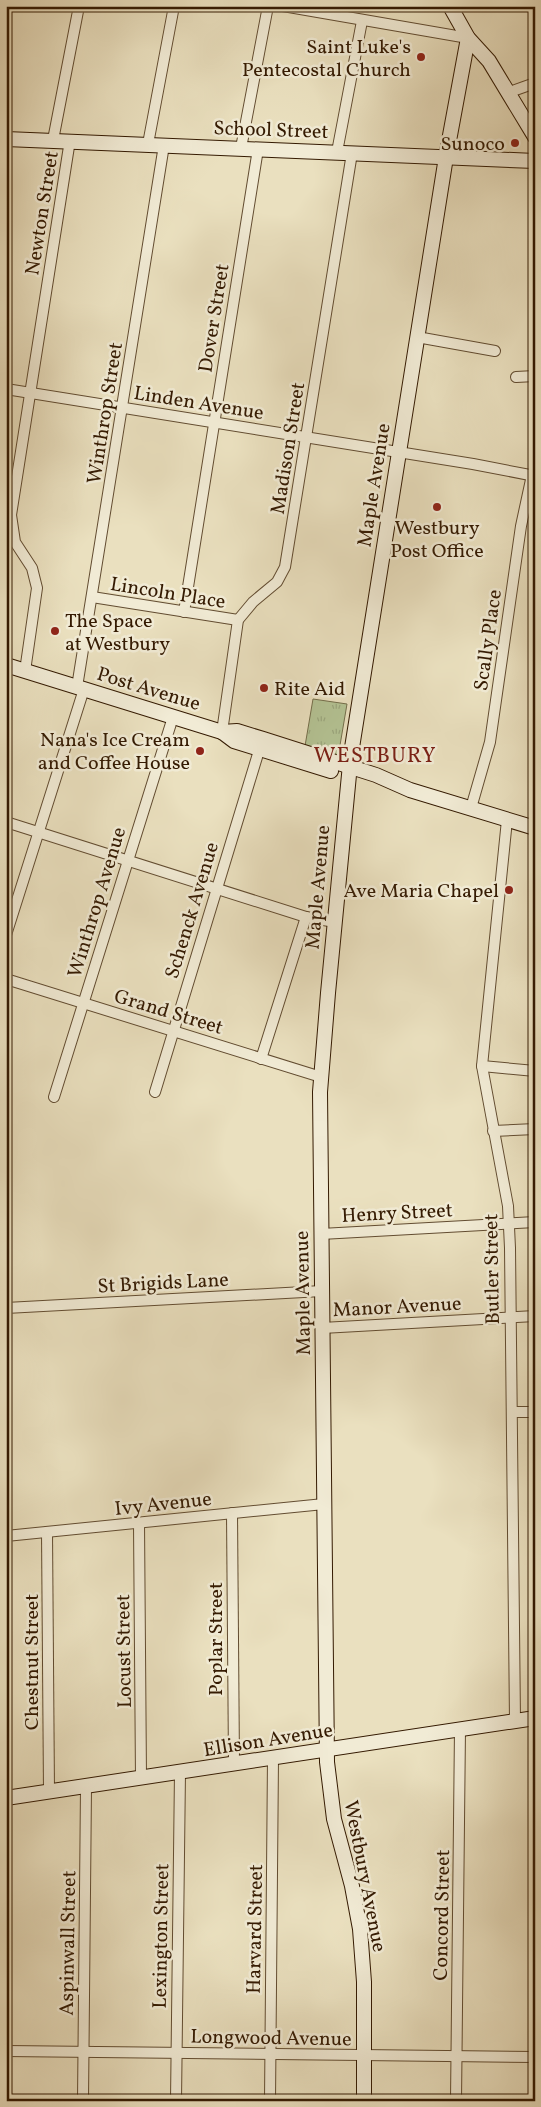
<svg xmlns="http://www.w3.org/2000/svg" width="541" height="2107" font-family="Vollkorn,serif">
  <defs>
    <pattern id="park-tufts" width="24" height="20" patternUnits="userSpaceOnUse" patternTransform="scale(1.25)"><rect width="24" height="20" fill="#b4c394"/><path d="M3 7l-1-3M5 7V3M7 7l1-3M15 17l-1-3M17 17v-4M19 17l1-3" fill="none" stroke="#9ba77e"/></pattern>
  </defs>
  <rect width="100%" height="100%" fill="#eae0bf"/>
  <filter id="stains"><feTurbulence type="fractalNoise" baseFrequency=".004" numOctaves="4"/><feColorMatrix values="0 0 0 0 .2 0 0 0 0 .09 0 0 0 0 .02 0 0 0 .5 -.17"/></filter>
  <radialGradient id="worn" r=".72"><stop offset=".6" stop-color="#630" stop-opacity="0"/><stop offset="1" stop-color="#630" stop-opacity=".3"/></radialGradient>
  <!-- park -->
  <polygon fill="url(#park-tufts)" stroke="#746e4b" points="313,699 347,704 338,757 305,746"/>
  <g fill="none" stroke-linecap="round" stroke-linejoin="round">
    <!-- street casing -->
    <g stroke="#624c31" stroke-width="12">
      <g id="street">
        <polyline points="283,6 468,38"/>
        <polyline points="507,93 535,83"/>
        <polyline points="53,140 79,6"/>
        <polyline points="148,144 174,6"/>
        <polyline points="241,148 268,6"/>
        <polyline points="337,152 362,21"/>
        <polyline points="417,337 495,351"/>
        <polyline points="516,377 535,376"/>
        <polyline points="6,389 473,464 535,476"/>
        <polyline points="92,597 238,620"/>
        <polyline points="184,612 258,149"/>
        <polyline points="25,671 37,588 32,568 15,542 11,515 70,140"/>
        <polyline points="77,687 164,145"/>
        <polyline points="222,732 238,620 253,602 277,582 285,567 352,153"/>
        <polyline points="471,808 490,742 521,526 532,475"/>
        <polyline points="507,820 482,1066 508,1206 510,1248 515,1721"/>
        <polyline points="6,822 306,917 335,922"/>
        <polyline points="6,935 84,689"/>
        <polyline points="6,979 321,1077"/>
        <polyline points="261,1059 306,917"/>
        <polyline points="482,1066 535,1071"/>
        <polyline points="155,1092 261,744"/>
        <polyline points="54,1097 173,717"/>
        <polyline points="493,1131 535,1129"/>
        <polyline points="321,1234 535,1222"/>
        <polyline points="6,1308 322,1291"/>
        <polyline points="322,1328 535,1316"/>
        <polyline points="512,1412 535,1412"/>
        <polyline points="232,1513 234,1764"/>
        <polyline points="139,1523 141,1778"/>
        <polyline points="47,1532 49,1792"/>
        <polyline points="6,1536 324,1504"/>
        <polyline points="6,2051 535,2057"/>
        <polyline points="83,2101 86,1787"/>
        <polyline points="176,2101 180,1772"/>
        <polyline points="270,2101 273,1758"/>
        <polyline points="456,2101 460,1729"/>
      </g>
    </g>
    <!-- secondary casing -->
    <g stroke="#341a02" stroke-width="16">
      <g id="secondary">
        <polyline points="450,6 468,38 489,61 535,137"/>
        <polyline points="6,139 535,161"/>
        <polyline points="6,665 222,732 237,731 263,739 376,775 410,790 535,828"/>
        <polyline points="222,732 234,741 331,771"/>
        <polyline points="6,1798 535,1718"/>
        <polyline points="364,2101 364,1982 360,1929 352,1886 334,1819 327,1762 320,1092 328,993 351,754 446,157 468,38"/>
      </g>
    </g>
    <!-- street -->
    <use href="#street" stroke="#f1ebd5" stroke-width="10"/>
    <!-- secondary -->
    <use href="#secondary" stroke="#f1ebd5" stroke-width="14"/>
  </g>
  <!-- markers -->
  <g fill="#8f2418" stroke="#f1ebd5" stroke-width="2">
    <circle cx="421" cy="57" r="5"/>
    <circle cx="515" cy="143" r="5"/>
    <circle cx="437" cy="507" r="5"/>
    <circle cx="55" cy="631" r="5"/>
    <circle cx="264" cy="688" r="5"/>
    <circle cx="200" cy="751" r="5"/>
    <circle cx="509" cy="890" r="5"/>
  </g>
  <g text-anchor="middle" stroke-width="5" stroke-linejoin="round" paint-order="stroke">
    <!-- poi labels -->
    <g font-size="20" fill="#341a02" stroke="#f1ebd5" text-anchor="end">
      <text x="411" y="53">Saint Luke's<tspan x="411" dy="23">Pentecostal Church</tspan></text>
      <text x="505" y="150">Sunoco</text>
      <text x="437" y="534" text-anchor="middle">Westbury<tspan x="437" dy="23">Post Office</tspan></text>
      <text x="65" y="627" text-anchor="start">The Space<tspan x="65" dy="23">at Westbury</tspan></text>
      <text x="274" y="695" text-anchor="start">Rite Aid</text>
      <text x="190" y="746">Nana's Ice Cream<tspan x="190" dy="23">and Coffee House</tspan></text>
      <text x="499" y="897">Ave Maria Chapel</text>
    </g>
    <!-- street labels -->
    <g font-size="20" fill="#341a02" stroke="#f1ebd5">
      <text transform="translate(271 129) rotate(2)" y="7">School Street</text>
      <text transform="translate(41 213) rotate(-81)" y="7">Newton Street</text>
      <text transform="translate(213 318) rotate(-81)" y="7">Dover Street</text>
      <text transform="translate(199 402) rotate(9)" y="7">Linden Avenue</text>
      <text transform="translate(104 413) rotate(-81)" y="7">Winthrop Street</text>
      <text transform="translate(287 448) rotate(-81)" y="7">Madison Street</text>
      <text transform="translate(373 485) rotate(-81)" y="7">Maple Avenue</text>
      <text transform="translate(168 592) rotate(9)" y="7">Lincoln Place</text>
      <text transform="translate(487 640) rotate(-82)" y="7">Scally Place</text>
      <text transform="translate(149 688) rotate(17)" y="7">Post Avenue</text>
      <text transform="translate(317 887) rotate(-85)" y="7">Maple Avenue</text>
      <text transform="translate(96 902) rotate(-73)" y="7">Winthrop Avenue</text>
      <text transform="translate(191 910) rotate(-73)" y="7">Schenck Avenue</text>
      <text transform="translate(169 1011) rotate(17)" y="7">Grand Street</text>
      <text transform="translate(397 1212) rotate(-3)" y="7">Henry Street</text>
      <text transform="translate(491 1269) rotate(-91)" y="7">Butler Street</text>
      <text transform="translate(163 1282) rotate(-3)" y="7">St Brigids Lane</text>
      <text transform="translate(302 1293) rotate(-91)" y="7">Maple Avenue</text>
      <text transform="translate(397 1306) rotate(-3)" y="7">Manor Avenue</text>
      <text transform="translate(163 1503) rotate(-6)" y="7">Ivy Avenue</text>
      <text transform="translate(215 1639) rotate(-90)" y="7">Poplar Street</text>
      <text transform="translate(123 1651) rotate(-91)" y="7">Locust Street</text>
      <text transform="translate(31 1662) rotate(-90)" y="7">Chestnut Street</text>
      <text transform="translate(268 1739) rotate(-9)" y="7">Ellison Avenue</text>
      <text transform="translate(366 1876) rotate(79)" y="7">Westbury Avenue</text>
      <text transform="translate(441 1915) rotate(-89)" y="7">Concord Street</text>
      <text transform="translate(254 1929) rotate(-89)" y="7">Harvard Street</text>
      <text transform="translate(160 1936) rotate(-89)" y="7">Lexington Street</text>
      <text transform="translate(67 1943) rotate(-89)" y="7">Aspinwall Street</text>
      <text transform="translate(271 2037) rotate(1)" y="7">Longwood Avenue</text>
    </g>
    <!-- quarter labels -->
    <g font-size="22" letter-spacing="1" fill="#7a1f14" stroke="#f1ebd5">
      <text x="375" y="762">WESTBURY</text>
    </g>
  </g>
  <!-- margin -->
  <rect width="541" height="2107" fill="none" stroke="#eae0bf" stroke-width="25"/>
  <rect x="8" y="8" width="526" height="2092" fill="none" stroke="#341a02" stroke-width="2.5"/>
  <rect x="12" y="12" width="516" height="2082" fill="none" stroke="#341a02"/>
  <rect width="100%" height="100%" filter="url(#stains)"/>
  <rect width="100%" height="100%" fill="url(#worn)"/>
</svg>
